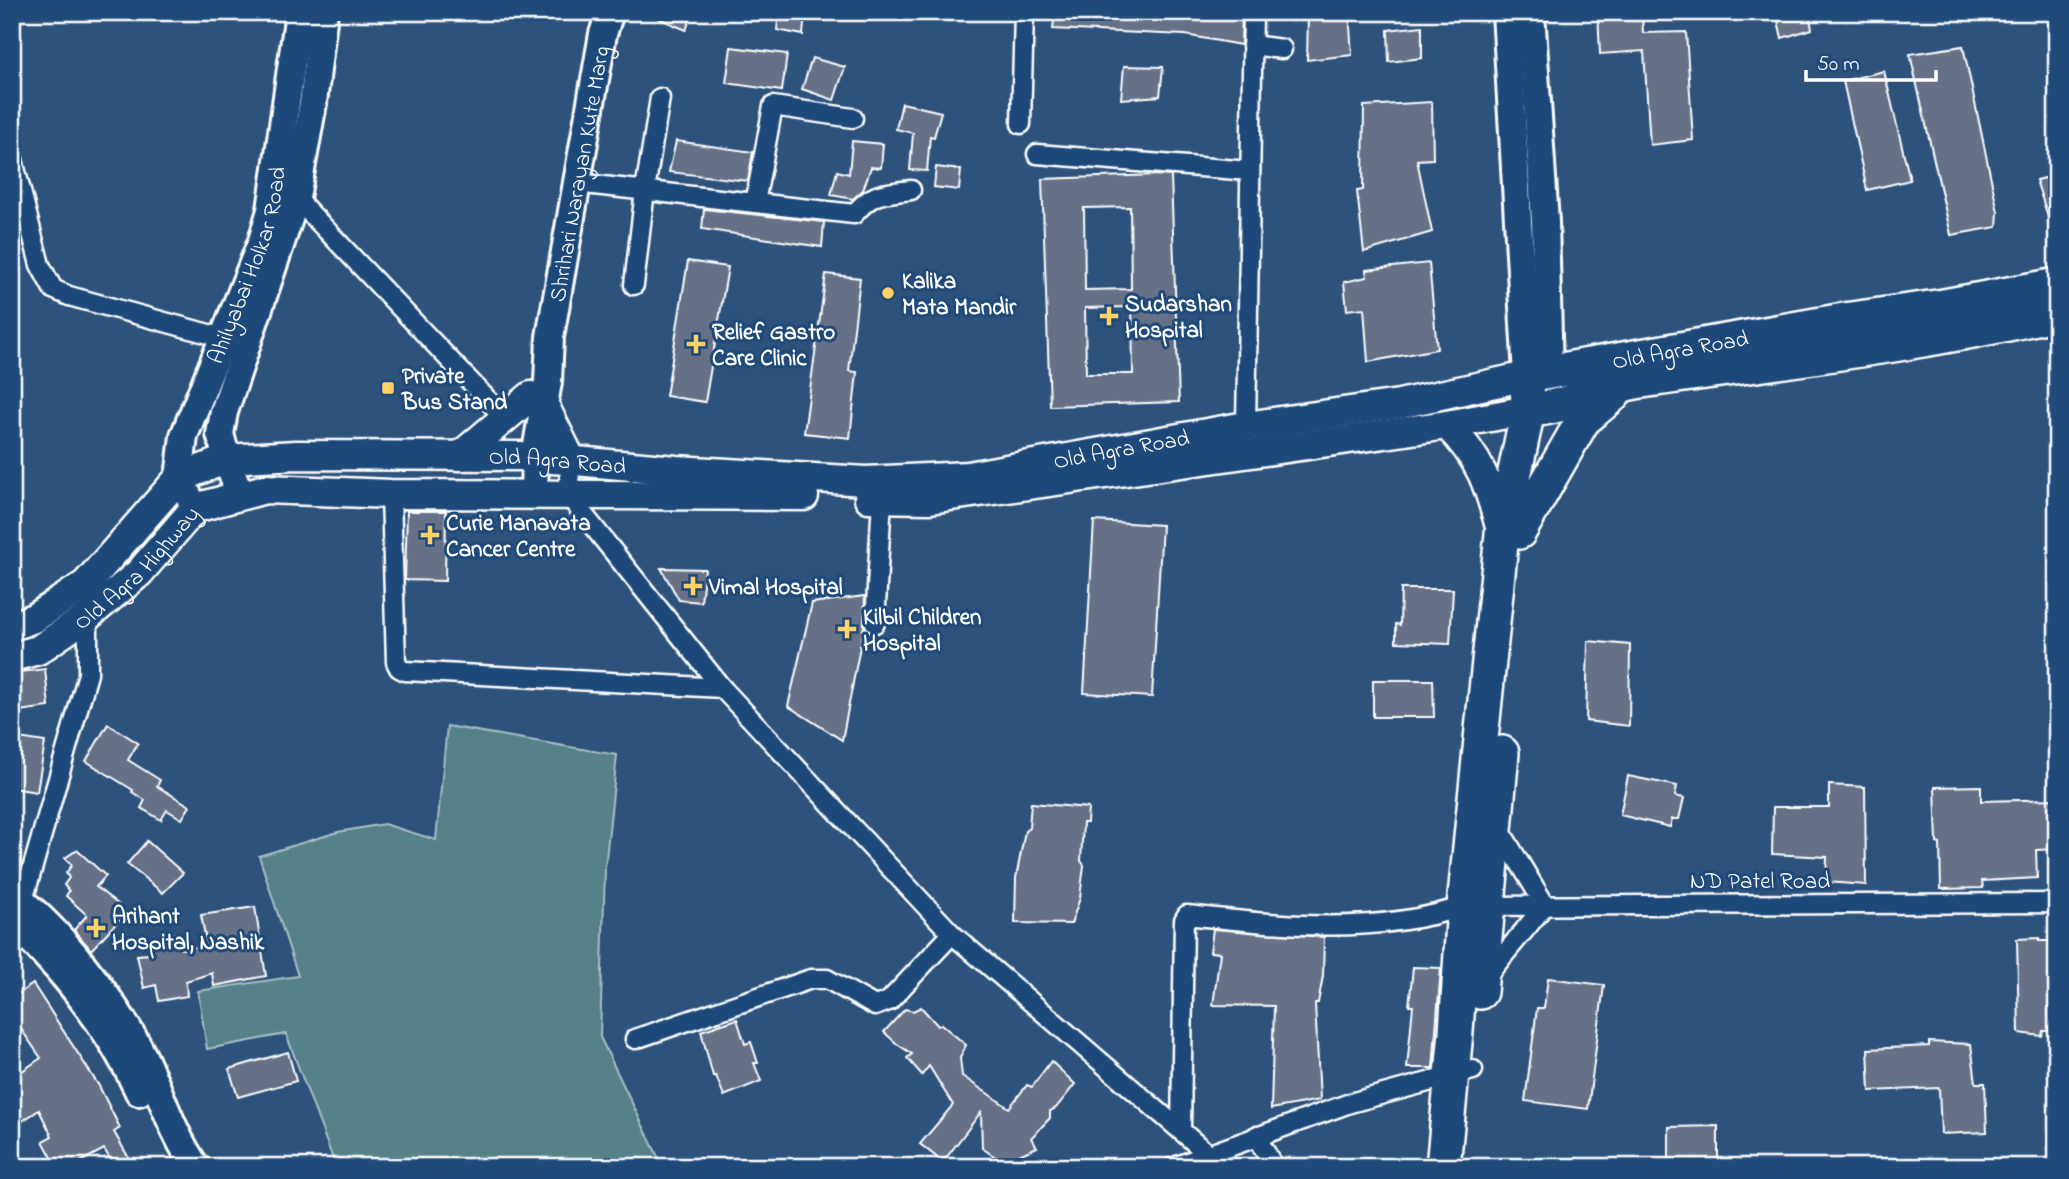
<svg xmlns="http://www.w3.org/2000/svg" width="2069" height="1179" font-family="'Indie Flower',sans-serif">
  <rect width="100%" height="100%" fill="#2d527c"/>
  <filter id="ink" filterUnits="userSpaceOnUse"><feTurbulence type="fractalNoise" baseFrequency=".0143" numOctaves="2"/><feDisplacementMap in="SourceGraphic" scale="14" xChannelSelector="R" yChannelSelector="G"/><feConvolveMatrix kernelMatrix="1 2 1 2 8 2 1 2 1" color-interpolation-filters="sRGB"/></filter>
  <g filter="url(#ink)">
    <!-- green -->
    <polygon fill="#558189" stroke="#aac0c4" stroke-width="2" points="447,726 617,755 605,868 600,1037 663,1167 336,1167 286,1034 207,1049 198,991 298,976 259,856 338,832 384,824 436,840"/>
    <!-- building -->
    <g fill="#667086" stroke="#fff" stroke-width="2" fill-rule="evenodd">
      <polygon points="644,12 693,12 686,30"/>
      <polygon points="779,12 805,12 803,35 777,30"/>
      <polygon points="1055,12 1242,12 1241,45 1185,35 1053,29"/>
      <polygon points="1349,12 1352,55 1307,60 1308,15"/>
      <polygon points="1598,12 1642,12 1643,33 1686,32 1693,140 1650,145 1644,51 1600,54"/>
      <polygon points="1776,12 1809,12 1812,29 1782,38"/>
      <polygon points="1422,26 1422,58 1389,62 1388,30"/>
      <polygon points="1963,46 1998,212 1997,227 1951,235 1910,54"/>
      <polygon points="731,47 787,54 782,91 726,83"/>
      <polygon points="812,58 845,67 834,100 802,89"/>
      <polygon points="1124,66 1163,67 1160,96 1121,99"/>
      <polygon points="1884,71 1910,180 1867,190 1843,81"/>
      <polygon points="1432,102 1433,159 1417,160 1432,232 1364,252 1357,191 1363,190 1364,106"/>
      <polygon points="902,103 941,112 934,137 930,136 927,171 910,170 913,133 896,129"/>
      <polygon points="676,141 753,152 748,181 669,172"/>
      <polygon points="852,141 883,144 881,168 871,167 863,190 853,199 831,195 837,171 849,174"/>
      <polygon points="936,167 961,170 959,190 934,187"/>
      <path d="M1158,175L1171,176L1179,402L1050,406L1042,179ZM1130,207L1131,289L1085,290L1084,208ZM1132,307L1133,374H1086L1085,308Z"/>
      <polygon points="2044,178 2057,179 2057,234 2054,235 2036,180"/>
      <polygon points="704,209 824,222 822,247 702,229"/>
      <polygon points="688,261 728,267 705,402 666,396"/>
      <polygon points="1429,263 1437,349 1368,362 1364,308 1347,310 1344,282 1367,277 1366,270"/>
      <polygon points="826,274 860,278 849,371 857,372 850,438 804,433"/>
      <polygon points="407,511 446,511 445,581 405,580"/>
      <polygon points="1094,521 1162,525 1152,697 1084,693"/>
      <polygon points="661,568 705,569 701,602 679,600"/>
      <polygon points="1401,589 1453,589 1450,644 1396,642 1396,624 1400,625"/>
      <polygon points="865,596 864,626 842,740 788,706 812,603"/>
      <polygon points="1588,641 1630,645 1629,726 1586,721"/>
      <polygon points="45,669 49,707 12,712 12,673"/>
      <polygon points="1373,680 1433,680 1434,717 1373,717"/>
      <polygon points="108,724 138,743 128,760 160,780 157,786 190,806 182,819 167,810 161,820 141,808 145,800 132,792 133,790 86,761"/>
      <polygon points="12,737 45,742 37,792 12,788"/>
      <polygon points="1628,776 1677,786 1675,796 1684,798 1679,819 1672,819 1670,827 1620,815"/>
      <polygon points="1829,785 1865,787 1866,885 1826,882 1827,857 1772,854 1773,807 1829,807"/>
      <polygon points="1981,786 1981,801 2057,799 2057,849 2036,850 2037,878 1982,881 1983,888 1941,889 1940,844 1937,843 1935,787"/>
      <polygon points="1031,803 1088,808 1087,823 1083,823 1081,861 1084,865 1080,898 1071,924 1015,923 1016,878 1025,831 1029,828"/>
      <polygon points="147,841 183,873 163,893 127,864"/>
      <polygon points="77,850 106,876 96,887 119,905 113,912 119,920 91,950 74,930 87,915 66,896 69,891 64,885 69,878 66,873 72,865 65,858"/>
      <polygon points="255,907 266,976 214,986 212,973 186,981 187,996 159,1001 156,985 144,988 137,955 150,954 148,939 178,933 181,949 207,946 201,915"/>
      <polygon points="1213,929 1324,937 1323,976 1318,1003 1315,1003 1320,1100 1271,1109 1274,1006 1213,1005 1220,953 1210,952"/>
      <polygon points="2039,938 2039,941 2057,941 2057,1031 2043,1031 2042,1036 2019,1033 2017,939"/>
      <polygon points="1413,967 1441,968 1433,1068 1407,1068 1413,1006 1409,1006"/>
      <polygon points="1548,978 1604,985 1588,1109 1525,1101 1537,1008 1544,1008"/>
      <polygon points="33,984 99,1086 120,1128 114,1132 134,1167 115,1167 104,1149 71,1167 57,1167 43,1141 52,1136 39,1110 12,1128 12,1078 41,1058 12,1016 12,998"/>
      <polygon points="921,1007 938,1026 941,1024 966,1045 960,1058 962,1076 1009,1108 1027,1085 1032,1087 1051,1061 1075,1084 1056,1108 1050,1111 1050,1118 1031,1138 1037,1147 1003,1162 982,1148 981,1112 943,1162 920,1144 953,1105 929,1066 922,1075 907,1058 912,1054 897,1044 884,1032 905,1009 913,1011"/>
      <polygon points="737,1019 745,1044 751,1042 758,1063 754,1063 761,1081 724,1096 716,1076 713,1076 701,1031"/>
      <polygon points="1929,1042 1971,1044 1976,1083 1985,1083 1987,1132 1941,1134 1939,1088 1870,1091 1868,1049 1929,1046"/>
      <polygon points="288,1052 296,1081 238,1097 229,1069"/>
      <polygon points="1718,1126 1718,1167 1669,1167 1669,1127"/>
    </g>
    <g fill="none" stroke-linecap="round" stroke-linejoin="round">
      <!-- street casing -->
      <g stroke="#fff" stroke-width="23">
        <g id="street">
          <polyline points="1252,45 1282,49"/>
          <polyline points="1021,124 1024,12"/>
          <polyline points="1037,154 1250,171"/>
          <polyline points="12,156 40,265 53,289 69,296 231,340"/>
          <path d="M576,183L854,214C874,191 883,194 911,190"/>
          <polyline points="296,198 505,418"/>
          <polyline points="755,203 773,106 853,118"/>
          <polyline points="634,285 645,190 660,98"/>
          <polyline points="1246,426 1253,12"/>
          <polyline points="571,460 568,495 722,688 952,934 1208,1154"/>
          <polyline points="391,494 396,662 399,668 405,671 722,688"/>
          <polyline points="875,623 882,498"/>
          <polyline points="15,909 23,901 88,674 88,610"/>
          <polyline points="1485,978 1545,905 1498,827"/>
          <polyline points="635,1039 811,979 827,979 875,1006 889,1001 952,934"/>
          <path d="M1181,1131L1184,920L1187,915C1278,925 1375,936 1464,906L2057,903"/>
          <polyline points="1256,1136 1274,1167"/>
          <polyline points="1174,1167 1350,1103 1473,1070"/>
        </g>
      </g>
      <!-- secondary casing -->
      <g stroke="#fff" stroke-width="32">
        <g id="secondary">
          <polyline points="1506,12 1527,376"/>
          <polyline points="1531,12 1545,222 1549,373"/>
          <path id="s1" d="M534,494L535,457L548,382L550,337L603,34L610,12"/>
          <polyline points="240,496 227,459 220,434 224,412 296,198 313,103 324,12"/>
          <path id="s2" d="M195,508L179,478L184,436L262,241L271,210L299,12"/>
          <path d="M12,895C57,923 119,1008 143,1056C161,1093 172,1133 196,1167"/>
          <path d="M12,921C64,971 109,1026 139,1092"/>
        </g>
      </g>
      <!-- primary casing -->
      <g stroke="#fff" stroke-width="33">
        <g id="primary">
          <polyline points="544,405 571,460"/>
          <path d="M1447,425C1483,461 1489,487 1502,534"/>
          <polyline points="460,456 531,396"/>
          <polyline points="869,498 930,499 1447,425 1528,410"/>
          <path id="s3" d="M12,626L34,618L86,584L179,478L227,459L296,455L520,456L676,470L866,481L968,476L1246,426L1399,404L1527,376"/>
          <path id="s4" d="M12,657L38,650L89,615L139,573L195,508L265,489L391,494L804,496"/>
        </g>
      </g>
      <!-- highway casing -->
      <g stroke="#fff" stroke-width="38">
        <g id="highway">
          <path d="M1528,410C1568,408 1598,388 1636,382C1776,361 1919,346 2057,313"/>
          <polyline points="1519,532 1583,420 1614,394"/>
          <polyline points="1480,992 1502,753"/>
          <path id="s5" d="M1443,1167L1456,1032L1464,906L1502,534L1528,410L1527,376L1844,320L1944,306L2057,285"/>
        </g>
      </g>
      <!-- street -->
      <use href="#street" stroke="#1f4a7a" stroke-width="18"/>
      <!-- secondary -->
      <use href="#secondary" stroke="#1f4a7a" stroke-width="26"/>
      <!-- primary -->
      <use href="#primary" stroke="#1f4a7a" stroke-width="28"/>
      <!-- highway -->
      <use href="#highway" stroke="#1f4a7a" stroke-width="33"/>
    </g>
  </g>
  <!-- markers -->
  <g fill="#ffd166" stroke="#1f4a7a" stroke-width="2.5">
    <circle cx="888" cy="293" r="7"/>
    <path d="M1105.5 305.5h7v7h7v7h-7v7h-7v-7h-7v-7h7z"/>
    <path d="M692.5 333.5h7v7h7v7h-7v7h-7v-7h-7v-7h7z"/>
    <rect x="381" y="381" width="14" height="14" rx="3.5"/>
    <path d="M426.5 524.5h7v7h7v7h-7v7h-7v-7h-7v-7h7z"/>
    <path d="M689.5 575.5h7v7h7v7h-7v7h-7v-7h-7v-7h7z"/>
    <path d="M843.5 618.5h7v7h7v7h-7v7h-7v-7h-7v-7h7z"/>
    <path d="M92.5 917.5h7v7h7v7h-7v7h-7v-7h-7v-7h7z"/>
  </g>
  <g text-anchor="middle" stroke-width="6" stroke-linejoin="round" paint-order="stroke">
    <!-- street labels -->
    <g font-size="23" fill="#fff" stroke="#1f4a7a">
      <text dy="8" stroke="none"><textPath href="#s1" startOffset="324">Shrihari Narayan Kute Marg</textPath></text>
      <text dy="8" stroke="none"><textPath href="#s2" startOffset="259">Ahilyabai Holkar Road</textPath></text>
      <text dy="8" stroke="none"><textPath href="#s5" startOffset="952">Old Agra Road</textPath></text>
      <text dy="8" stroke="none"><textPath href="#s3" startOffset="1176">Old Agra Road</textPath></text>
      <text dy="8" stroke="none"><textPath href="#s3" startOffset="609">Old Agra Road</textPath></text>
      <text dy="8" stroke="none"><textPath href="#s4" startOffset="156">Old Agra Highway</textPath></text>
      <text x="1760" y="888">ND Patel Road</text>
    </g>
    <!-- poi labels -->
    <g font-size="23" font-weight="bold" fill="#fff" stroke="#1f4a7a" text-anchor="start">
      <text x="902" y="288">Kalika<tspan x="902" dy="26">Mata Mandir</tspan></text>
      <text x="1125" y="311">Sudarshan<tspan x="1125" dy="26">Hospital</tspan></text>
      <text x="712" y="339">Relief Gastro<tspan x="712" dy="26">Care Clinic</tspan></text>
      <text x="402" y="383">Private<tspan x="402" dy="26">Bus Stand</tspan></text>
      <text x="446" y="530">Curie Manavata<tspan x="446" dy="26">Cancer Centre</tspan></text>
      <text x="709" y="594">Vimal Hospital</text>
      <text x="863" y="624">Kilbil Children<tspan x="863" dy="26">Hospital</tspan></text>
      <text x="112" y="923">Arihant<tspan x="112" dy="26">Hospital, Nashik</tspan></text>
    </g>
  </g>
  <!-- margin -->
  <rect width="2069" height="1179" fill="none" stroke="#1f4a7a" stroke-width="42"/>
  <rect x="21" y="21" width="2027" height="1137" fill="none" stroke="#fff" stroke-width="2.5" filter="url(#ink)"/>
  <!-- scale -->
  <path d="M1806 70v10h130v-10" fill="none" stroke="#ffffff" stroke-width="3.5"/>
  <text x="1817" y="70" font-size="21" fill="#ffffff" stroke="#1f4a7a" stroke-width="5" paint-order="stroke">50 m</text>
</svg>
